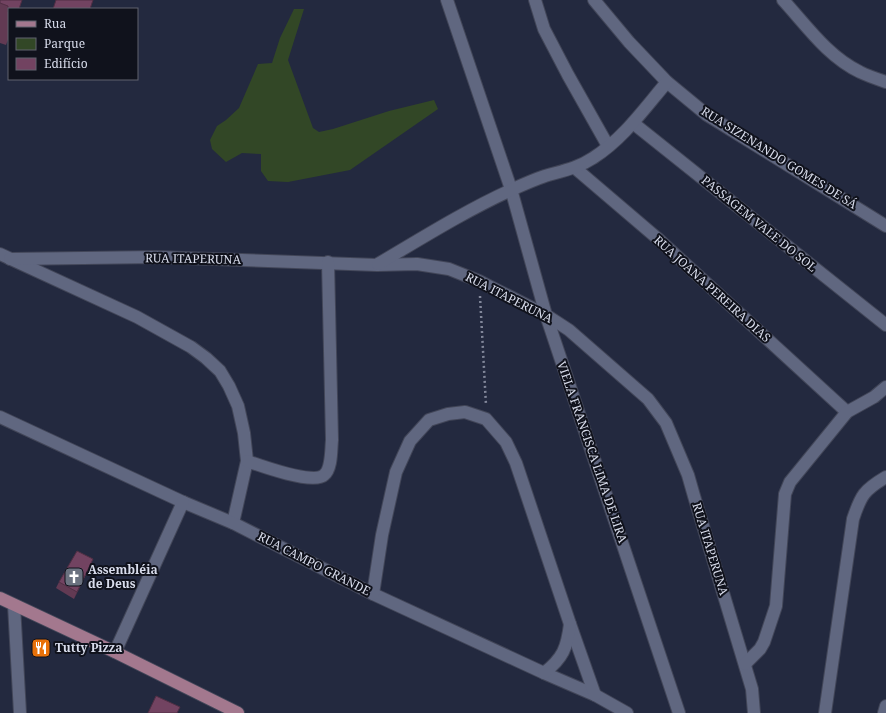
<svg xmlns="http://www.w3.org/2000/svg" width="886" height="713" font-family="'Noto Serif',serif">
  <rect width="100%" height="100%" fill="#23293f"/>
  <!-- green -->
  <polygon fill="#324726" points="294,9 304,9 288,60 313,128 319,132 333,129 389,111 434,100 438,109 350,170 288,182 268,181 261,171 261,154 242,153 226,162 212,149 210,140 217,126 226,120 239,108 258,64 272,63 280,38"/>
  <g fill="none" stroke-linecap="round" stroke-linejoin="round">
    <!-- minor casing -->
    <g stroke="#424658" stroke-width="14">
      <g id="minor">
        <polyline points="447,0 511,189 546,315 679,713"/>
        <polyline points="535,0 544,29 568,75 608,146"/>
        <polyline points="594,0 629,42 667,82 707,115 886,226"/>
        <path d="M783,0C806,25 828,57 860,72C868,76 877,79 886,82"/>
        <polyline points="633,123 886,325"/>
        <polyline points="575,168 657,238 847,412"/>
        <polyline points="0,254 137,317 191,347 206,358 220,371 229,386 238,406 244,433 247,461 233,523"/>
        <polyline points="10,259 156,257 377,265 417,264 449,269 479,281 546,315 569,330 648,399 666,423 688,475 694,496 752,689 754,713"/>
        <path d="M378,264C422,238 465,211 511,190C522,185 533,180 545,176C562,171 578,168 593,158C623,139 644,109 667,82"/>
        <polyline points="0,417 183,502 233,523 373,594 544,673 595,695 627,713"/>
        <path d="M247,461C261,466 314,485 324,475C332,469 331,449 332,440L328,262"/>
        <polyline points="373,594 382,535 396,472 410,441 429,420 448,414 465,412 486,419 506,442 516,463 570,624 595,695"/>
        <polyline points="14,605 20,713"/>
        <polyline points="115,652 183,502"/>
        <polyline points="745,664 760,649 764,642 776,606 785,494 790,482 847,412 874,397 886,387"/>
        <path d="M544,673C563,658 567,648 570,624"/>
        <path d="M825,713L853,519C861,495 864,490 886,477"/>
        <polyline points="884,713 886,706"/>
      </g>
    </g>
    <!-- major casing -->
    <g stroke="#424658" stroke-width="14">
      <polyline id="major" points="0,598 115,652 238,713"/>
    </g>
    <!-- path -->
    <polyline stroke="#82879a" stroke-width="2.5" stroke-dasharray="2 3" stroke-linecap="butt" points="480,296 486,405"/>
    <!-- minor -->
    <use href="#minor" stroke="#606780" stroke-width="12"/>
    <!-- major -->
    <use href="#major" stroke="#a3788e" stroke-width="12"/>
  </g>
  <!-- wall -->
  <g fill="#623a53">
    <polygon points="0,0 22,0 9,9 9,37 6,45 0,43"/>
    <polygon points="93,559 90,566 74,599 56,588 59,582"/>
  </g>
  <!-- shaded-wall -->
  <polygon fill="#502f44" points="93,559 90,566 74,599 77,592"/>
  <!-- building -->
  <g fill="#724361" stroke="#502f44">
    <polygon points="0,0 22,0 19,9 9,9 9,12 8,12 8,6 0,3"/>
    <polygon points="56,0 93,0 90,9 53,9"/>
    <polygon points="77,551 93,559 77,592 59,582"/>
    <polygon points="156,696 180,707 177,713 148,713"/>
  </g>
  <!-- icons -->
  <defs>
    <g id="church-square" transform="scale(1)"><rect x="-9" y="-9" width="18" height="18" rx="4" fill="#6b7280" stroke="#10121c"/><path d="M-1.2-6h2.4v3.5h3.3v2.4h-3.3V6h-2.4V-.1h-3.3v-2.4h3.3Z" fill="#fff"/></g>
    <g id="restaurant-square" transform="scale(1)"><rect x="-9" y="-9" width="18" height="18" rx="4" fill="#e8710a" stroke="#10121c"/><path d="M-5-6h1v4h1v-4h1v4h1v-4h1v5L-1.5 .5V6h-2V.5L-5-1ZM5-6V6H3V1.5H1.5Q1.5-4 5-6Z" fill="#fff"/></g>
  </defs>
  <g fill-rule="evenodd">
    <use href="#church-square" x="74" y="577"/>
    <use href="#restaurant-square" x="41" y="648"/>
  </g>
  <g text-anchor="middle" stroke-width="4" stroke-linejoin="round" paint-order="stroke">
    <!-- street labels -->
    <g font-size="12" fill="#d8dceb" stroke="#10121c">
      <text transform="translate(779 158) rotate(32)" y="4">RUA SIZENANDO GOMES DE SÁ</text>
      <text transform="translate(759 224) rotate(39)" y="4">PASSAGEM VALE DO SOL</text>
      <text transform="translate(193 259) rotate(1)" y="4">RUA ITAPERUNA</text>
      <text transform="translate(712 289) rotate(42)" y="4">RUA JOANA PEREIRA DIAS</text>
      <text transform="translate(509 298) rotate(27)" y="4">RUA ITAPERUNA</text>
      <text transform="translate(592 452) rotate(71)" y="4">VIELA FRANCISCA LIMA DE LIRA</text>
      <text transform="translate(710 549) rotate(73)" y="4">RUA ITAPERUNA</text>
      <text transform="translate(314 564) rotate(27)" y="4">RUA CAMPO GRANDE</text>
    </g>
    <!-- poi labels -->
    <g font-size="12" font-weight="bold" fill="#d8dceb" stroke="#10121c" text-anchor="start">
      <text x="88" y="574">Assembléia<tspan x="88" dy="14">de Deus</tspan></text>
      <text x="55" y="652">Tutty Pizza</text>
    </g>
  </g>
  <!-- legend -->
  <rect x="8" y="8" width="130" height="72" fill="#10121c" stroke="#60636f"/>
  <rect x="16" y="21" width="20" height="6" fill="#a3788e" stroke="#60636f"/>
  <text x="44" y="28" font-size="12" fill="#d8dceb">Rua</text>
  <rect x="16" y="38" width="20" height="12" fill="#324726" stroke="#60636f"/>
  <text x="44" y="48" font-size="12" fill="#d8dceb">Parque</text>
  <rect x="16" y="58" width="20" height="12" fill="#724361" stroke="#60636f"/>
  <text x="44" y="68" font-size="12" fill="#d8dceb">Edifício</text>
</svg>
